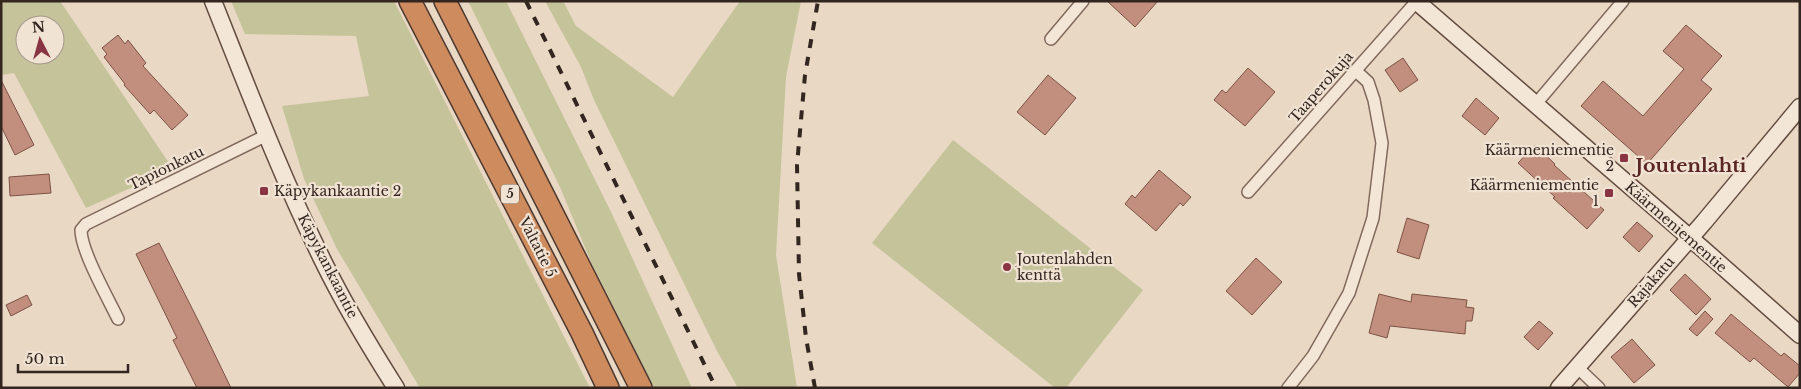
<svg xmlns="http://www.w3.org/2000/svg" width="1801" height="389" font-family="'Libre Baskerville',serif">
  <rect width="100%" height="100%" fill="#e8d8c4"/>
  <!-- green -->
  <g fill="#c5c39a" fill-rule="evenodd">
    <path d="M1,1H60L173,169L86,208L14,73L1,75ZM25,25H55V55H25Z"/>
    <polygon points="231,1 394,1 590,388 420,388 337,249 304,179 282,106 369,96 356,36 245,34"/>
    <polygon points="468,1 506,1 613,216 692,388 654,388 591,262 560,187"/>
    <polygon points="545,1 563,1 576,26 673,97 740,1 801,1 786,77 776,255 797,388 738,388 717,351 594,100 581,67"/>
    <polygon points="953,140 1143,290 1066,388 1055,388 872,243"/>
  </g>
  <!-- building -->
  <g fill="#c28f7e" stroke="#7d5245">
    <polygon points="1107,1 1158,1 1135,27"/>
    <polygon points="1686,25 1722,56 1701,80 1712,89 1647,164 1581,106 1603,81 1643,116 1684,69 1663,51"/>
    <polygon points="118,35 125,44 128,40 146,63 143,66 188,115 172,130 154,110 150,114 124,85 125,84 104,57 107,54 102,48"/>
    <polygon points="1403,58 1418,80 1400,92 1385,70"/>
    <polygon points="1248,68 1275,92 1245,126 1214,100 1222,90 1226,93"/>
    <polygon points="1048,75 1076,98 1045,135 1017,112"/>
    <polygon points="1,80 34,145 15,155 1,126"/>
    <polygon points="1476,98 1499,118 1485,135 1462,116"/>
    <polygon points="1535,145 1555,164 1554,165 1604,210 1587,229 1553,198 1555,197 1518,163"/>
    <polygon points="1159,170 1191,197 1183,206 1180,203 1156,231 1125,204 1132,195 1135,198"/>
    <polygon points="49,174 51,193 10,196 9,177"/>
    <polygon points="1407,218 1429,225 1419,259 1397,252"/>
    <polygon points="1637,222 1653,236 1639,252 1623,237"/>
    <polygon points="159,243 201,326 231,388 197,388 173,340 177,338 136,254"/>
    <polygon points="1256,258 1282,282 1252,315 1226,291"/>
    <polygon points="1685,274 1711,299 1696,315 1670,290"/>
    <polygon points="1379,294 1411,302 1412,294 1467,300 1466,307 1474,308 1472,321 1466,321 1465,334 1390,326 1387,338 1369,333"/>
    <polygon points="27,295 32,305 11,316 6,305"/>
    <polygon points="1705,311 1713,319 1697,336 1689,329"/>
    <polygon points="1731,314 1781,356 1784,353 1800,366 1800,373 1788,387 1754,358 1750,362 1715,333"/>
    <polygon points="1539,321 1553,333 1538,350 1524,337"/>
    <polygon points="1632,339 1655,365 1634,383 1611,357"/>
  </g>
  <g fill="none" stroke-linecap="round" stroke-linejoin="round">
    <!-- street casing -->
    <g stroke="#816a5d" stroke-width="14">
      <g id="street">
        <polyline points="1051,39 1083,1"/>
        <polyline points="1535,105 1623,1"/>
        <polyline points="1248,192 1416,2"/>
        <path d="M118,319C108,298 81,251 81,230L86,224L267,135"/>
        <polyline points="1578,368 1599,388"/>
        <polyline points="1288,388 1313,356 1349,293 1373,218 1382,143 1374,100 1368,82 1356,71"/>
      </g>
    </g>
    <!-- secondary casing -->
    <g stroke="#634c40" stroke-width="19">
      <g id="secondary">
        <path d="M213,1C248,89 282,178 324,263C345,306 370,347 396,388"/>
        <polyline points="1416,1 1704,250 1800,335"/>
        <polyline points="1559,388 1704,222 1800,107"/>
      </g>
    </g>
    <!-- highway casing -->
    <g stroke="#4f3a30" stroke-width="24">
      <g id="highway">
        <polyline points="410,1 582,333 608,388"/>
        <polyline points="445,1 641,388"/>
      </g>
    </g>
    <!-- street -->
    <use href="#street" stroke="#f4e6d6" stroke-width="11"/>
    <!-- secondary -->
    <use href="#secondary" stroke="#f4e6d6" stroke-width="16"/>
    <!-- highway -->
    <use href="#highway" stroke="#ce8b5e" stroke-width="21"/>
    <!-- rail -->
    <g stroke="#33251f" stroke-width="4" stroke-dasharray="9 9" stroke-linecap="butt">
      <polyline points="526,1 716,388"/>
      <polyline points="815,388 806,338 799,274 797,165 805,75 818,1"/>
    </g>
  </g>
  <!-- markers -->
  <g fill="#893442" stroke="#f1e3d3" stroke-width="2">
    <rect x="1619" y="153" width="10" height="10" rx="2.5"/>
    <rect x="259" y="186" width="10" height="10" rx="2.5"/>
    <rect x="1604" y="188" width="10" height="10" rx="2.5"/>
    <circle cx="1007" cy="267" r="5"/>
  </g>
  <g text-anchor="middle" stroke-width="4.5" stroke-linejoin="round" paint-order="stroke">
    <!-- shield labels -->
    <rect fill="#f1e3d3" stroke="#6c5e55" stroke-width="1" x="501" y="184.5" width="18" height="19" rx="4"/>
    <g font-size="12" font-weight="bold" fill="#33251f">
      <text x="510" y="198">5</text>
    </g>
    <!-- street labels -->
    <g font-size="14" fill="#33251f" stroke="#f1e3d3">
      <text transform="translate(1321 87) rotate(-49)" y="5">Taaperokuja</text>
      <text transform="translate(166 168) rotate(-26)" y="5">Tapionkatu</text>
      <text transform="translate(1676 227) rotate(41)" y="5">Käärmeniementie</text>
      <text transform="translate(538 247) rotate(63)" y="5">Valtatie 5</text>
      <text transform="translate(328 266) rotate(63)" y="5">Käpykankaantie</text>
      <text transform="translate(1651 282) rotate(-49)" y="5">Rajakatu</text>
    </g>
    <!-- poi labels -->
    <g font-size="14" fill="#33251f" stroke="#f1e3d3" text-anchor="end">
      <text x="1614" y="155">Käärmeniementie<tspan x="1614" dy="16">2</tspan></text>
      <text x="1599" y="190">Käärmeniementie<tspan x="1599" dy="16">1</tspan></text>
      <text x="274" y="196" text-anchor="start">Käpykankaantie 2</text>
      <text x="1017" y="264" text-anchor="start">Joutenlahden<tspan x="1017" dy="16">kenttä</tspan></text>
    </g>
    <!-- district labels -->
    <g font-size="19" font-weight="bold" fill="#5a2623" stroke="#f1e3d3">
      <text x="1691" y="172">Joutenlahti</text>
    </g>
  </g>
  <!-- border -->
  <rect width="1801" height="389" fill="none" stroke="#33251f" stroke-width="5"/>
  <!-- north arrow -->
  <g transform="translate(40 40) rotate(354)"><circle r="24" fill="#f1e3d3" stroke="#a5978b"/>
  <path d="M0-4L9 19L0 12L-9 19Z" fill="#893442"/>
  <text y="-8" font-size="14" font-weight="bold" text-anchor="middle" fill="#33251f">N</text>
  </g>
  <!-- scale -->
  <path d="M18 364v8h110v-8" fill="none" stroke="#33251f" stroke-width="2.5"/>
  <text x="25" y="364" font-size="15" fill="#33251f" stroke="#f1e3d3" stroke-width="4" paint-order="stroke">50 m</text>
</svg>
